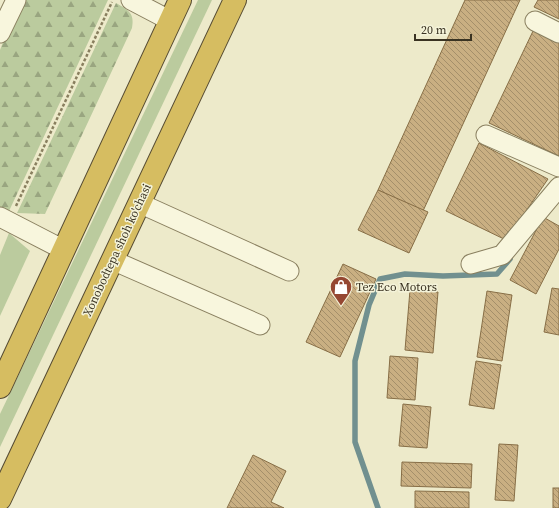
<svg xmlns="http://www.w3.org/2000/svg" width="559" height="508" font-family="'Source Serif 4',serif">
  <defs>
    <pattern id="forest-firs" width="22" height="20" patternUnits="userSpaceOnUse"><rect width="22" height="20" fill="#bbcb9e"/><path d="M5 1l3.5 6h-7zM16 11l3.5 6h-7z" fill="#99a580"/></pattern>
    <pattern id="building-back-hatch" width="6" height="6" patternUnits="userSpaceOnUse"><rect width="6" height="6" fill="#c9af82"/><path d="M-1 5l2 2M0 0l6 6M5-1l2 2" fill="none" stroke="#a48f6a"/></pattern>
  </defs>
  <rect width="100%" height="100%" fill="#edeaca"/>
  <!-- grass -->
  <g fill="#bbcb9e">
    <polygon points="198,0 212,0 0,447 0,414"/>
    <polygon points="9,233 30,251 0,316 0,255"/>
  </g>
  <!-- forest -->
  <g fill="url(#forest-firs)">
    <polygon points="22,0 108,0 9,211 0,207 0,50 14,14"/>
    <path d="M116,3C128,10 135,13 132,28L45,214L17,213Z"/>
  </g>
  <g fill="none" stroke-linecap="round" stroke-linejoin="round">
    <!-- stream -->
    <polyline stroke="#71908f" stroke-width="5.5" points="378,508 355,442 355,361 369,305 380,279 405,274 443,276 497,274 510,259"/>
  </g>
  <!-- building -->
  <g fill="url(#building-back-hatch)" stroke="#876e46">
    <polygon points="465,0 520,0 423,211 378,190"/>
    <polygon points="538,0 559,0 559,19 534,7"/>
    <polygon points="534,29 559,42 559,156 489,123"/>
    <polygon points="479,143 548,179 506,240 446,211"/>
    <polygon points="378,190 428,212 409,253 358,230"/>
    <polygon points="543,217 559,226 559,249 536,294 510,280"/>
    <polygon points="343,264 376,279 340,357 306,342"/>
    <polygon points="552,288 559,289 559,335 544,332"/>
    <polygon points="410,290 438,292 433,353 405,350"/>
    <polygon points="487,291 512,295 502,361 477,357"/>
    <polygon points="390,356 418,358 415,400 387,398"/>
    <polygon points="476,361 501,365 494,409 469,405"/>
    <polygon points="403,404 431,407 427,448 399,446"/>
    <polygon points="499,444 518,445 514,501 495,500"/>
    <polygon points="253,455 286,471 271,502 284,508 227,508"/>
    <polygon points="402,462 472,464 471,488 401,486"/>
    <rect x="553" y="488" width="6" height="20"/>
    <polygon points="415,491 469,492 469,508 415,508"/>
  </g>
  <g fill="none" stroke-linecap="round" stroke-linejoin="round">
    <!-- minor casing -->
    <g stroke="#897f5f" stroke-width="21">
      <g id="minor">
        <polyline points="131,0 171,21"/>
        <polyline points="535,21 559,33"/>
        <polyline points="0,33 16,0"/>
        <polyline points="486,135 559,167"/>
        <polyline points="139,203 289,271"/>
        <polyline points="0,217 64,250"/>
        <polyline points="112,260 260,325"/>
        <polyline points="471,264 502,255 559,187"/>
      </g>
    </g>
    <!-- highway casing -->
    <g stroke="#574c33" stroke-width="24">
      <g id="highway">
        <polyline points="0,387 180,0"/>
        <polyline points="0,499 235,0"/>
      </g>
    </g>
    <!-- path -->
    <polyline stroke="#897f5f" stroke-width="2.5" stroke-dasharray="3 2" stroke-linecap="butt" points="16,206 112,2"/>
    <!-- minor -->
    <use href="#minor" stroke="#f8f6dd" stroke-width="19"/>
    <!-- highway -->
    <use href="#highway" stroke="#d6bd61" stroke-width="22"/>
  </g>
  <!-- icons -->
  <defs>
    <g id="shop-pin" transform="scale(1.15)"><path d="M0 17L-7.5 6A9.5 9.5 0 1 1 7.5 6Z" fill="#954732" stroke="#f4f3d9"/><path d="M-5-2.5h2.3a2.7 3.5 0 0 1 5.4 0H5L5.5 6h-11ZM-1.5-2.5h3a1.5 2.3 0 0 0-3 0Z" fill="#fff"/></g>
  </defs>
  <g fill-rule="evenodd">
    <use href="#shop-pin" x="341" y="287"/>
  </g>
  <g text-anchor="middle" stroke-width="3" stroke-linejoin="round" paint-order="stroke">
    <!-- street labels -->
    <g font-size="12" fill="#3a3322" stroke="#f4f3d9">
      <text transform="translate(117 250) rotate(-65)" y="4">Xonobodtepa shoh ko'chasi</text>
    </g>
    <!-- poi labels -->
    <g font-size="12" fill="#3a3322" stroke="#f4f3d9" text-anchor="start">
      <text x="356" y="291">Tez Eco Motors</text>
    </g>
  </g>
  <!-- scale -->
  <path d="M415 34v6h56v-6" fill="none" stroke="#3a3322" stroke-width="2"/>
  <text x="421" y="34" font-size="12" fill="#3a3322" stroke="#f4f3d9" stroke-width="3" paint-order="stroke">20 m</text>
</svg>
